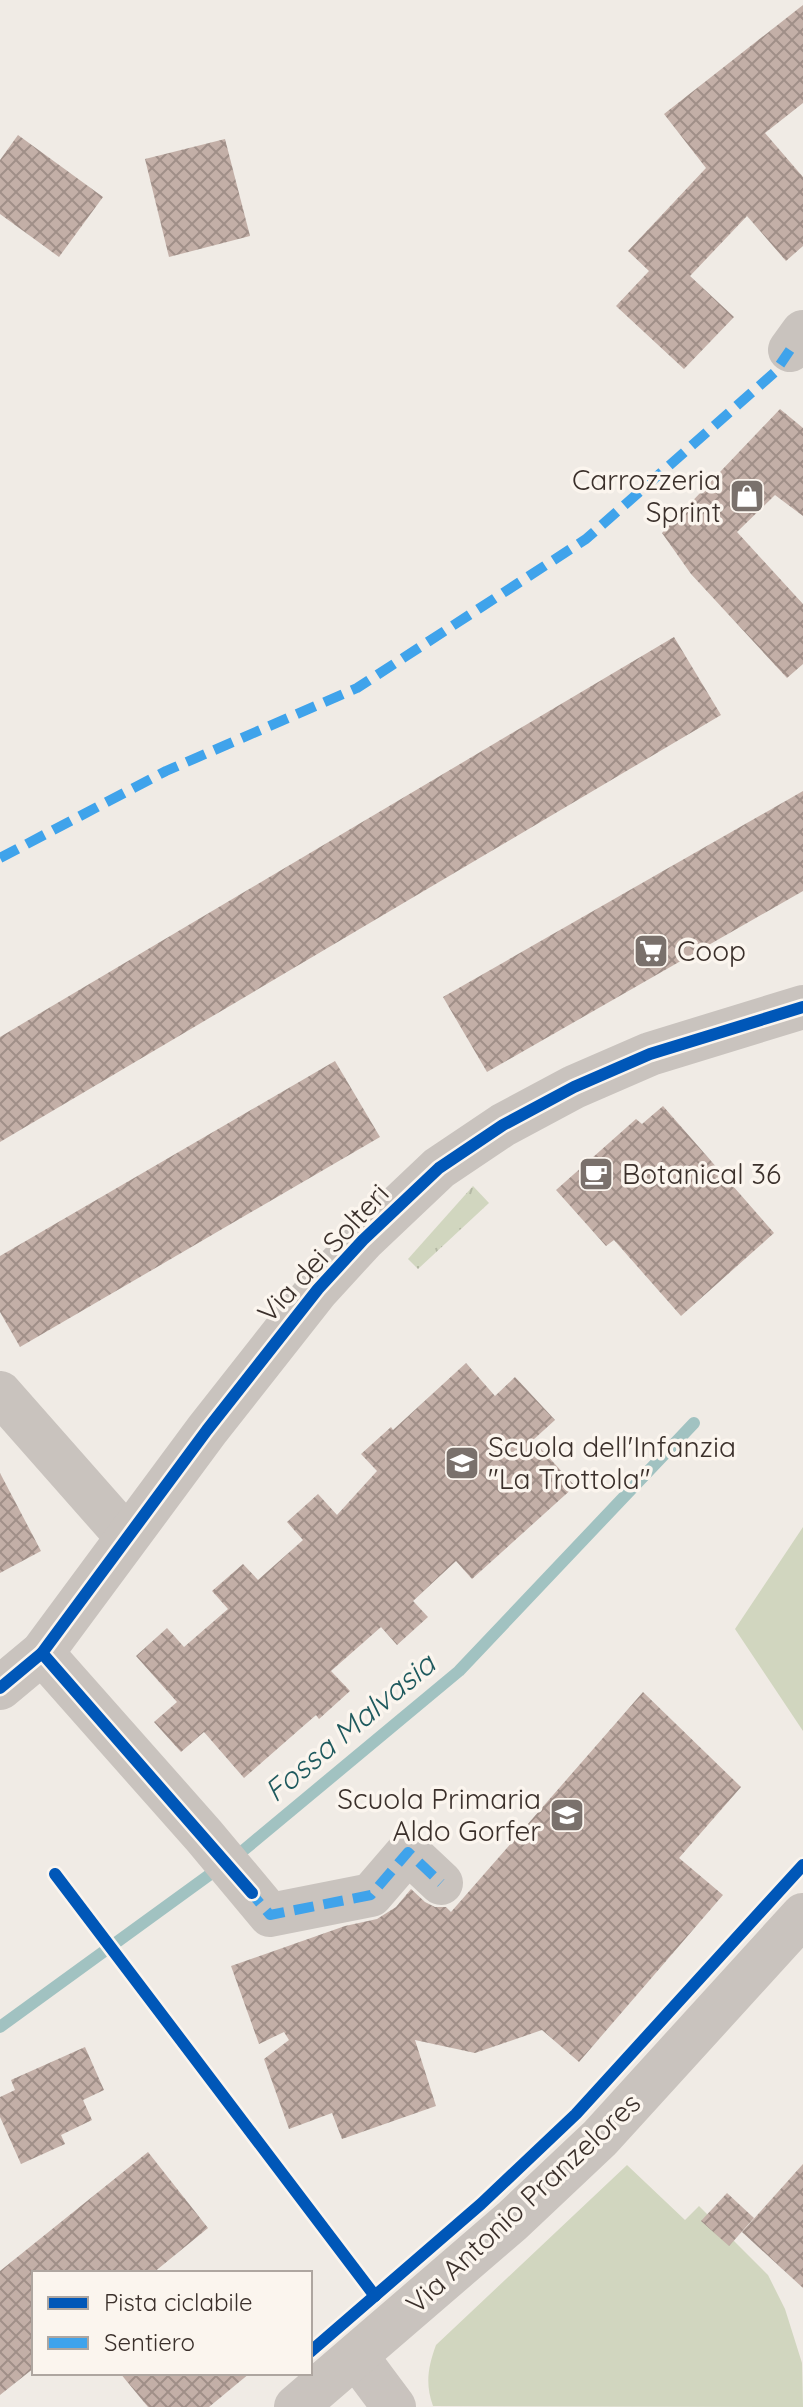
<svg xmlns="http://www.w3.org/2000/svg" width="803" height="2407" font-family="Quicksand,sans-serif">
  <defs>
    <pattern id="grass-tufts" width="24" height="20" patternUnits="userSpaceOnUse" patternTransform="scale(2)"><rect width="24" height="20" fill="#d1d6bf"/><path d="M3 7l-1-3M5 7V3M7 7l1-3M15 17l-1-3M17 17v-4M19 17l1-3" fill="none" stroke="#b4b8a4"/></pattern>
    <pattern id="building-cross-hatch" width="8" height="8" patternUnits="userSpaceOnUse" patternTransform="scale(2)"><rect width="8" height="8" fill="#c3afa7"/><path d="M0 0l8 8M0 8l8-8" fill="none" stroke="#a08f88"/></pattern>
  </defs>
  <rect width="100%" height="100%" fill="#f0ebe5"/>
  <!-- grass -->
  <polygon fill="url(#grass-tufts)" points="473,1186 489,1203 418,1269 408,1259"/>
  <!-- park -->
  <g fill="#d1d6bf">
    <polygon points="803,1527 803,1731 735,1629"/>
    <path d="M627,2165L685,2220L699,2206L768,2275L785,2309L802,2363L803,2407L433,2406C425,2384 428,2367 436,2345Z"/>
  </g>
  <g fill="none" stroke-linecap="round" stroke-linejoin="round">
    <!-- stream -->
    <polyline stroke="#a1c2c1" stroke-width="12" points="0,2027 245,1849 459,1671 694,1423"/>
  </g>
  <!-- building -->
  <g fill="url(#building-cross-hatch)">
    <polygon points="803,5 803,103 765,133 803,177 803,246 786,261 747,216 690,276 734,317 684,369 616,306 649,271 628,251 706,168 664,114"/>
    <polygon points="18,135 103,197 59,257 0,214 0,160"/>
    <polygon points="225,139 250,236 169,257 145,159"/>
    <polygon points="780,409 803,428 803,516 775,495 737,532 803,604 803,664 787,678 691,574 662,533"/>
    <polygon points="674,637 721,715 0,1142 0,1037"/>
    <polygon points="803,791 803,891 487,1072 443,997"/>
    <polygon points="335,1061 380,1137 20,1347 0,1312 0,1256"/>
    <polygon points="663,1106 774,1233 681,1316 614,1240 606,1246 556,1190 636,1119 642,1124"/>
    <polygon points="466,1363 495,1396 515,1377 555,1420 533,1440 575,1486 472,1579 456,1561 413,1601 428,1617 397,1645 381,1627 331,1671 350,1691 319,1719 316,1715 244,1778 204,1732 181,1752 154,1722 177,1702 136,1656 167,1628 184,1647 228,1609 212,1591 243,1564 258,1580 303,1540 287,1522 318,1494 337,1515 377,1471 361,1454 391,1427 393,1430"/>
    <polygon points="0,1473 41,1551 0,1573"/>
    <polygon points="643,1692 741,1787 679,1858 723,1895 579,2062 542,2030 475,2053 415,2040 436,2106 342,2139 332,2113 289,2129 264,2059 289,2040 284,2032 259,2044 231,1966 345,1926 377,1919 396,1907 411,1889 425,1902 435,1907 446,1907 451,1912"/>
    <polygon points="85,2047 104,2090 83,2100 92,2120 61,2135 65,2144 21,2164 0,2117 0,2097 15,2090 11,2080"/>
    <polygon points="148,2152 208,2228 153,2273 34,2273 34,2368 0,2395 0,2271"/>
    <polygon points="803,2164 803,2288 742,2232"/>
    <polygon points="727,2193 754,2218 729,2246 701,2221"/>
    <polygon points="120,2373 250,2373 209,2407 148,2407"/>
  </g>
  <g fill="none" stroke-linecap="round" stroke-linejoin="round">
    <!-- minor -->
    <g stroke="#c9c3be" stroke-width="44">
      <polyline points="790,350 803,332"/>
      <polyline points="0,1393 127,1537"/>
      <polyline points="42,1653 204,1836 270,1915 371,1895 408,1852 441,1883"/>
      <polyline points="0,1688 42,1653 207,1430 318,1289 363,1240 439,1168 503,1125 574,1087 650,1054 803,1007"/>
      <polyline points="356,2356 394,2407"/>
      <polyline points="296,2407 512,2221 600,2138 803,1915"/>
    </g>
    <!-- quiet -->
    <g stroke="#3fa3eb" stroke-width="10" stroke-dasharray="20 10" stroke-linecap="butt">
      <polyline points="0,858 166,771 357,688 586,539 775,372 790,350"/>
      <polyline points="247,1888 270,1915 371,1895 408,1852 441,1883"/>
    </g>
    <!-- cycleway casing -->
    <g stroke="#fbf5ee" stroke-width="17">
      <g id="cycleway">
        <polyline points="42,1653 252,1893"/>
        <polyline points="0,1688 42,1653 207,1430 318,1289 363,1240 439,1168 503,1125 574,1087 650,1054 803,1007"/>
        <polyline points="55,1874 375,2296"/>
        <polyline points="310,2352 481,2204 576,2114 803,1865"/>
      </g>
    </g>
    <!-- cycleway -->
    <use href="#cycleway" stroke="#0057b8" stroke-width="12"/>
  </g>
  <!-- icons -->
  <defs>
    <g id="shop-square" transform="scale(1.8)"><rect x="-9" y="-9" width="18" height="18" rx="4" fill="#7a716c" stroke="#fbf5ee"/><path d="M-5-2.5h2.3a2.7 3.5 0 0 1 5.4 0H5L5.5 6h-11ZM-1.5-2.5h3a1.5 2.3 0 0 0-3 0Z" fill="#fff"/></g>
    <g id="supermarket-square" transform="scale(1.8)"><rect x="-9" y="-9" width="18" height="18" rx="4" fill="#7a716c" stroke="#fbf5ee"/><path d="M-6-5.5h2.5l.6 2H6L4.5 2H-2.5L-4.4-4H-6ZM-1.5 3.2a1.3 1.3 0 1 0 .1 0ZM3 3.2a1.3 1.3 0 1 0 .1 0Z" fill="#fff"/></g>
    <g id="cafe-square" transform="scale(1.8)"><rect x="-9" y="-9" width="18" height="18" rx="4" fill="#7a716c" stroke="#fbf5ee"/><path d="M-5.5-4.5H6V0H3Q3 3.5 0 3.5H-2.5Q-5.5 3.5-5.5 0ZM3-3.2v2h1.7v-2ZM-6 4.5H4V6H-6Z" fill="#fff"/></g>
    <g id="school-square" transform="scale(1.8)"><rect x="-9" y="-9" width="18" height="18" rx="4" fill="#7a716c" stroke="#fbf5ee"/><path d="M0-5L7-2L0 1L-7-2ZM-4 1L0 2.5L4 1V4Q0 6-4 4Z" fill="#fff"/></g>
  </defs>
  <g fill-rule="evenodd">
    <use href="#shop-square" x="747" y="496"/>
    <use href="#supermarket-square" x="651" y="951"/>
    <use href="#cafe-square" x="596" y="1174"/>
    <use href="#school-square" x="462" y="1463"/>
    <use href="#school-square" x="567" y="1815"/>
  </g>
  <g text-anchor="middle" stroke-width="7" stroke-linejoin="round" paint-order="stroke">
    <!-- poi labels -->
    <g font-size="28" fill="#3b302b" stroke="#fbf5ee" text-anchor="start">
      <text x="721" y="490" text-anchor="end">Carrozzeria<tspan x="721" dy="32">Sprint</tspan></text>
      <text x="677" y="961">Coop</text>
      <text x="622" y="1184">Botanical 36</text>
      <text x="488" y="1457">Scuola dell'Infanzia<tspan x="488" dy="32">"La Trottola"</tspan></text>
      <text x="541" y="1809" text-anchor="end">Scuola Primaria<tspan x="541" dy="32">Aldo Gorfer</tspan></text>
    </g>
    <!-- street labels -->
    <g font-size="28" fill="#3b302b" stroke="#fbf5ee">
      <text transform="translate(323 1253) rotate(-47)" y="10">Via dei Solteri</text>
      <text transform="translate(523 2203) rotate(-43)" y="10">Via Antonio Pranzelores</text>
    </g>
    <!-- water labels -->
    <g font-size="30" font-style="italic" fill="#1f5a5e" stroke="#fbf5ee">
      <text transform="translate(350 1728) rotate(-40)" y="10">Fossa Malvasia</text>
    </g>
  </g>
  <!-- legend -->
  <rect x="32" y="2271" width="280" height="104" fill="#fbf5ee" stroke="#aea6a0" stroke-width="2"/>
  <rect x="48" y="2297" width="40" height="12" fill="#0057b8" stroke="#aea6a0" stroke-width="2"/>
  <text x="104" y="2311" font-size="24" fill="#3b302b">Pista ciclabile</text>
  <rect x="48" y="2337" width="40" height="12" fill="#3fa3eb" stroke="#aea6a0" stroke-width="2"/>
  <text x="104" y="2351" font-size="24" fill="#3b302b">Sentiero</text>
</svg>
